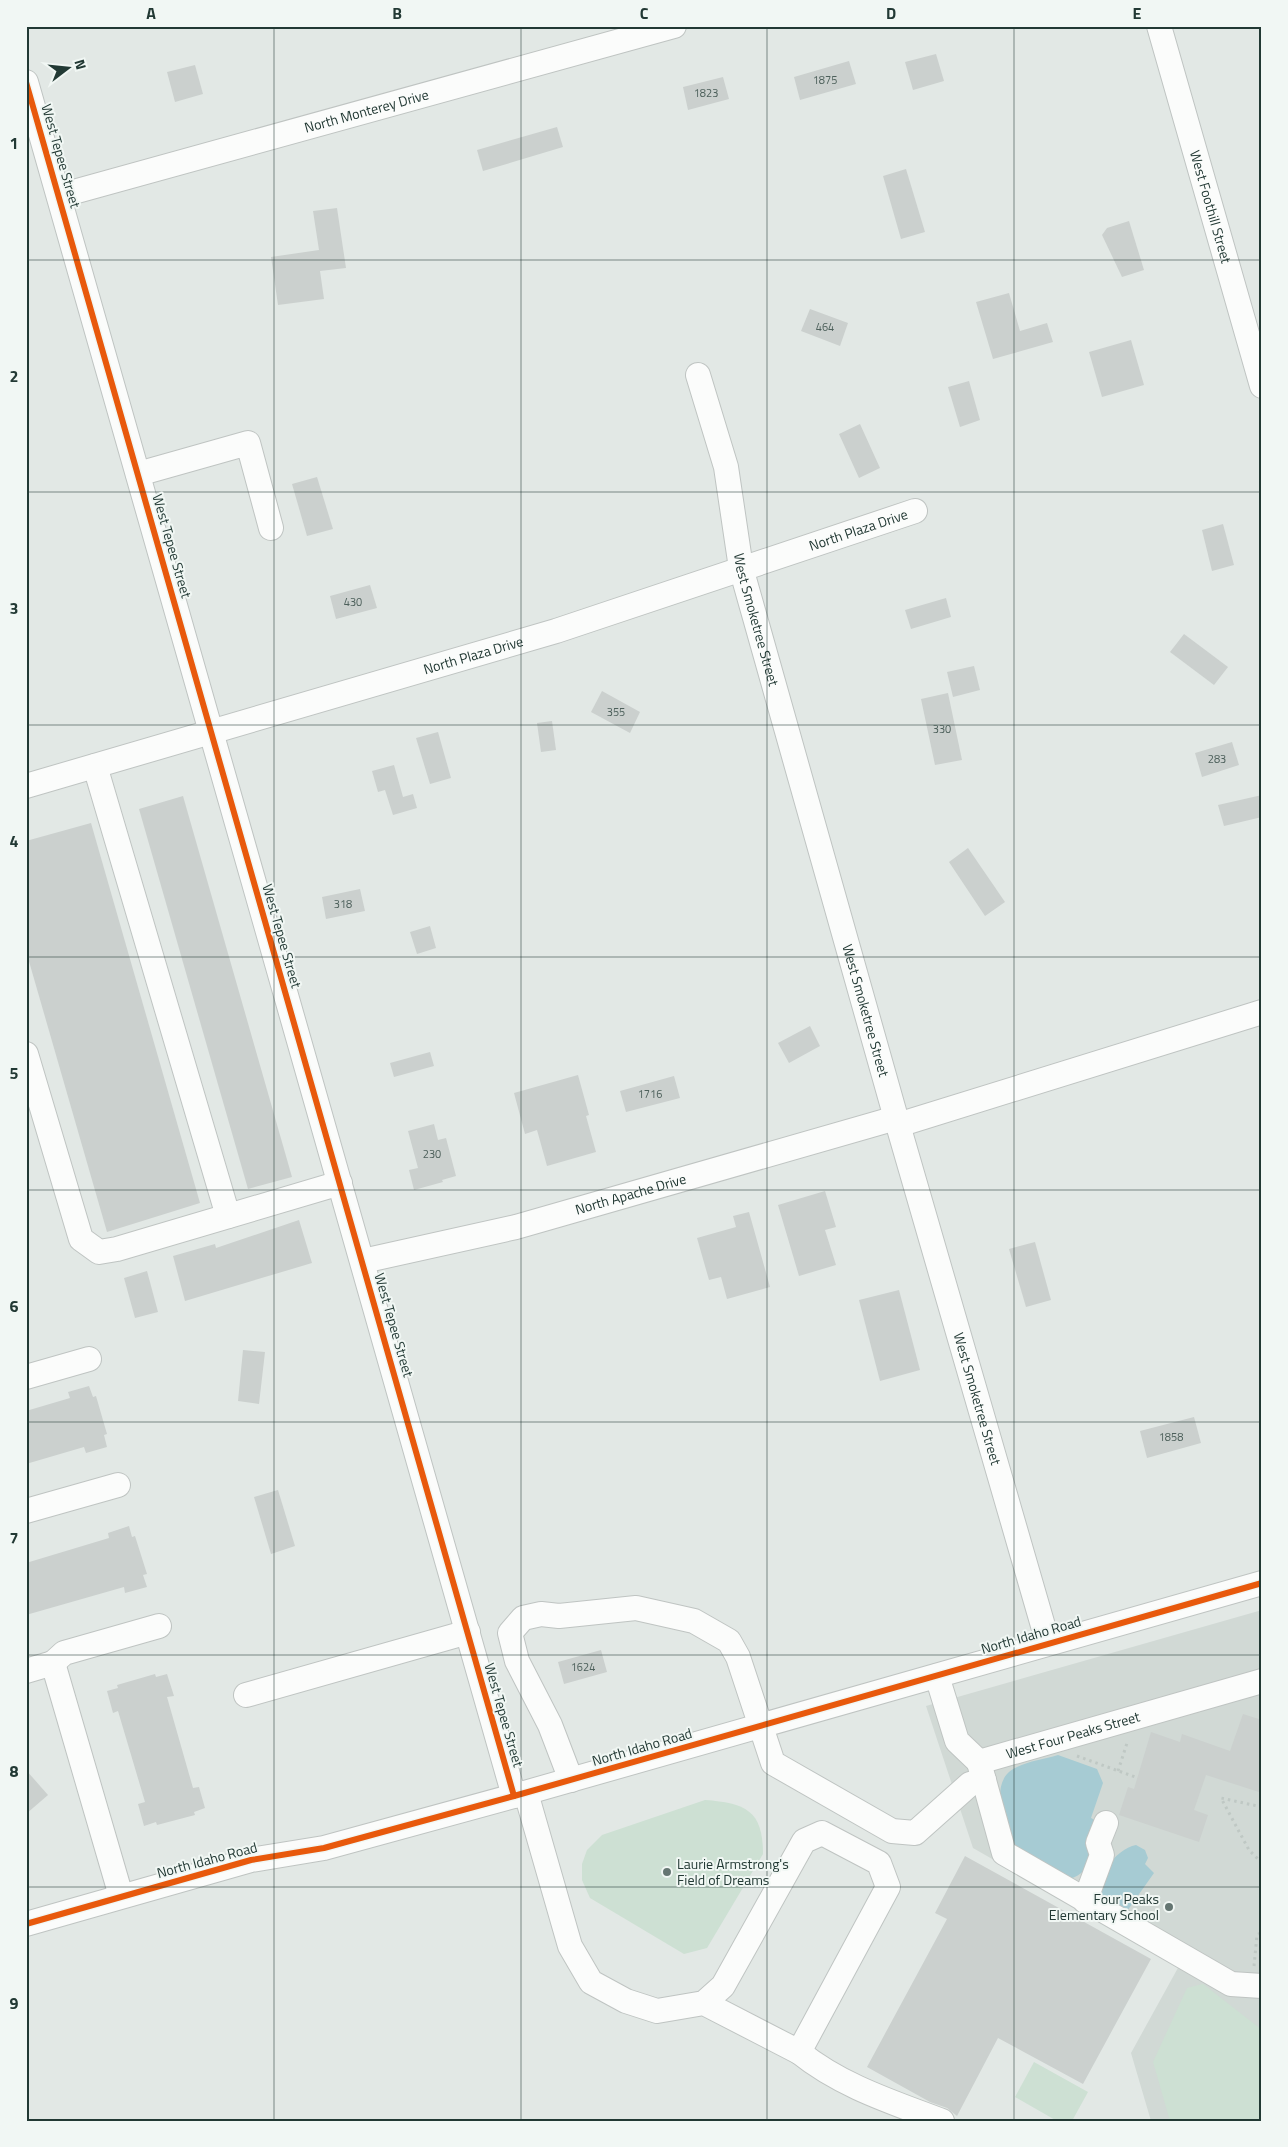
<svg xmlns="http://www.w3.org/2000/svg" width="1288" height="2147" font-family="'Titillium Web',sans-serif">
  <rect width="100%" height="100%" fill="#e2e8e5"/>
  <!-- built -->
  <polygon fill="#d1d9d5" points="1262,1610 1262,2121 1151,2121 1131,2053 1179,1966 973,1848 926,1706"/>
  <!-- green -->
  <g fill="#cde0d3">
    <path d="M705,1800C745,1803 763,1810 763,1854L707,1948L684,1954L590,1898L582,1880V1864L587,1850L602,1835Z"/>
    <polygon points="1203,1984 1262,2030 1262,2121 1170,2121 1153,2062 1187,1988"/>
    <polygon points="1034,2062 1088,2092 1072,2121 1057,2121 1015,2097"/>
  </g>
  <!-- water -->
  <g fill="#a6cbd3">
    <path d="M1058,1755L1097,1769L1103,1783L1091,1818L1097,1821C1093,1845 1096,1872 1069,1879L1009,1845C1005,1822 987,1780 1017,1767C1029,1761 1045,1759 1058,1755Z"/>
    <path d="M1136,1845L1145,1850L1148,1858L1145,1864L1154,1873L1125,1914C1119,1911 1109,1907 1105,1902C1091,1881 1115,1849 1136,1845Z"/>
  </g>
  <!-- building -->
  <g fill="#cbd0ce">
    <polygon points="936,54 944,81 913,90 905,62"/>
    <polygon points="849,61 856,84 800,100 794,77"/>
    <polygon points="195,65 203,94 175,102 167,72"/>
    <polygon points="723,77 729,99 688,110 683,87"/>
    <polygon points="557,127 563,147 483,171 477,150"/>
    <polygon points="906,169 925,232 901,239 883,176"/>
    <polygon points="337,208 346,268 320,271 324,299 278,305 271,257 319,250 313,211"/>
    <polygon points="1129,221 1144,270 1122,277 1102,235 1107,228"/>
    <polygon points="1009,293 1020,331 1047,323 1053,342 993,359 976,302"/>
    <polygon points="810,309 848,323 840,346 801,331"/>
    <polygon points="1131,340 1144,385 1102,397 1089,352"/>
    <polygon points="969,381 980,420 960,427 948,387"/>
    <polygon points="860,424 880,468 859,478 839,434"/>
    <polygon points="317,477 333,529 307,536 292,484"/>
    <polygon points="1223,524 1234,565 1212,571 1202,530"/>
    <polygon points="370,585 377,608 336,619 330,596"/>
    <polygon points="946,598 951,617 911,629 905,610"/>
    <polygon points="1184,634 1228,667 1214,685 1170,652"/>
    <polygon points="974,666 980,690 953,697 947,672"/>
    <polygon points="602,691 640,712 630,733 591,712"/>
    <polygon points="948,693 962,760 935,765 921,699"/>
    <polygon points="552,721 556,750 541,752 537,723"/>
    <polygon points="438,732 451,778 430,784 416,738"/>
    <polygon points="1232,742 1239,765 1202,777 1195,753"/>
    <polygon points="394,765 403,797 413,794 417,808 393,815 385,790 378,792 372,771"/>
    <polygon points="1262,795 1262,817 1224,826 1218,805"/>
    <polygon points="183,796 292,1177 248,1189 139,809"/>
    <polygon points="91,823 200,1203 107,1232 26,951 26,841"/>
    <polygon points="968,848 1005,902 985,916 949,862"/>
    <polygon points="360,889 365,911 326,919 322,897"/>
    <polygon points="430,926 436,948 417,954 410,932"/>
    <polygon points="810,1026 820,1046 789,1063 778,1043"/>
    <polygon points="430,1052 434,1066 394,1077 390,1063"/>
    <polygon points="578,1075 589,1115 586,1116 596,1152 547,1166 537,1130 525,1134 514,1093"/>
    <polygon points="674,1076 680,1098 626,1112 620,1091"/>
    <polygon points="434,1124 438,1140 446,1138 456,1176 442,1180 443,1182 414,1190 409,1170 418,1168 408,1131"/>
    <polygon points="825,1191 836,1227 825,1230 836,1265 799,1276 778,1205"/>
    <polygon points="749,1212 770,1287 727,1299 721,1277 709,1280 697,1238 736,1227 733,1216"/>
    <polygon points="299,1220 312,1263 185,1301 173,1256 215,1244 216,1248"/>
    <polygon points="1035,1242 1051,1300 1026,1307 1009,1249"/>
    <polygon points="147,1271 158,1312 135,1318 124,1278"/>
    <polygon points="899,1290 920,1370 880,1381 859,1300"/>
    <polygon points="243,1350 265,1352 259,1404 238,1401"/>
    <polygon points="89,1386 93,1397 96,1396 107,1434 104,1435 107,1447 86,1453 84,1447 26,1464 26,1411 70,1398 68,1392"/>
    <polygon points="1194,1417 1201,1443 1147,1458 1140,1431"/>
    <polygon points="278,1490 295,1546 271,1554 254,1497"/>
    <polygon points="129,1526 132,1537 135,1536 147,1574 143,1575 147,1587 125,1593 124,1587 26,1615 26,1563 109,1538 108,1533"/>
    <polygon points="601,1650 607,1672 564,1684 558,1662"/>
    <polygon points="155,1674 156,1677 167,1674 174,1696 167,1697 193,1788 199,1787 205,1808 194,1812 195,1815 157,1825 156,1822 144,1826 138,1804 145,1802 118,1711 113,1713 107,1691 118,1688 117,1685"/>
    <polygon points="1243,1714 1262,1720 1262,1793 1206,1775 1194,1810 1208,1815 1199,1842 1119,1815 1128,1787 1134,1789 1151,1732 1180,1742 1182,1734 1230,1751"/>
    <polygon points="26,1770 48,1795 26,1814"/>
    <polygon points="965,1856 1151,1959 1083,2084 998,2038 957,2116 947,2108 930,2102 867,2067 947,1919 935,1913"/>
  </g>
  <g fill="none" stroke-linecap="round" stroke-linejoin="round">
    <!-- minor casing -->
    <g stroke="#bfc4c2" stroke-width="26">
      <g id="minor">
        <path id="s1" d="M1159,26L1262,386"/>
        <polyline points="26,82 514,1796"/>
        <path id="s2" d="M59,196L674,26"/>
        <path id="s3" d="M698,375L726,467L741,568L896,1118L1048,1643"/>
        <polyline points="138,474 248,443 271,528"/>
        <polyline points="95,766 228,1216"/>
        <path id="s4" d="M26,786L556,631L915,511"/>
        <polyline points="26,1054 81,1239 99,1252 117,1249 340,1183"/>
        <polyline points="898,1125 1262,1012"/>
        <path id="s5" d="M363,1261L516,1227L896,1118"/>
        <polyline points="26,1377 89,1359"/>
        <polyline points="26,1511 118,1485"/>
        <polyline points="53,1663 64,1653 159,1626"/>
        <polyline points="26,1671 53,1663 121,1896"/>
        <path id="s6" d="M937,1676L957,1741L979,1762L1262,1681"/>
        <polyline points="246,1695 468,1632"/>
        <polyline points="980,1766 1004,1853 1231,1984 1262,1986"/>
        <polyline points="571,1780 550,1725 517,1661 510,1633 523,1618 541,1614 559,1616 636,1608 694,1621 729,1641 738,1657 773,1763 892,1831 915,1833 970,1784 984,1780"/>
        <polyline points="526,1793 570,1946 591,1982 626,2001 657,2011 704,2003 723,1986 804,1841 822,1833 879,1863 888,1887 799,2052 704,2003"/>
        <polyline points="1085,1901 1102,1855 1098,1843 1106,1823"/>
        <polyline points="26,1924 251,1860 324,1848 514,1796 1262,1583"/>
        <path d="M799,2052C841,2086 892,2102 942,2121"/>
      </g>
    </g>
    <!-- path -->
    <g stroke="#bfc8c4" stroke-width="3" stroke-dasharray="2.5 4" stroke-linecap="butt">
      <polyline points="1077,1756 1138,1778"/>
      <polyline points="1118,1771 1128,1740"/>
      <polyline points="1262,1807 1221,1798 1249,1850 1262,1863"/>
      <polyline points="1254,1966 1257,1935 1262,1932"/>
    </g>
    <!-- minor -->
    <use href="#minor" stroke="#fbfcfb" stroke-width="24"/>
    <!-- cycleway casing -->
    <g stroke="#f1f7f4" stroke-width="9">
      <g id="cycleway">
        <polyline points="26,82 514,1796"/>
        <polyline points="26,1924 251,1860 324,1848 514,1796 1262,1583"/>
      </g>
    </g>
    <!-- cycleway -->
    <use href="#cycleway" stroke="#e8590c" stroke-width="6"/>
  </g>
  <!-- grid -->
  <path fill="none" stroke="#223934" stroke-width="1" stroke-opacity="0.55" d="M274,26V2121M521,26V2121M767,26V2121M1014,26V2121M26,260H1262M26,492H1262M26,725H1262M26,957H1262M26,1190H1262M26,1422H1262M26,1655H1262M26,1887H1262"/>
  <!-- markers -->
  <g fill="#657672" stroke="#f1f7f4" stroke-width="2">
    <circle cx="667" cy="1872" r="5"/>
    <circle cx="1169" cy="1907" r="5"/>
  </g>
  <g text-anchor="middle" stroke-width="4" stroke-linejoin="round" paint-order="stroke">
    <!-- number labels -->
    <g font-size="11" fill="#4d605b">
      <text x="825" y="84">1875</text>
      <text x="706" y="97">1823</text>
      <text x="825" y="331">464</text>
      <text x="353" y="606">430</text>
      <text x="616" y="716">355</text>
      <text x="942" y="733">330</text>
      <text x="1217" y="763">283</text>
      <text x="343" y="908">318</text>
      <text x="650" y="1098">1716</text>
      <text x="432" y="1158">230</text>
      <text x="1171" y="1441">1858</text>
      <text x="583" y="1671">1624</text>
    </g>
    <!-- street labels -->
    <g font-size="14" fill="#223934" stroke="#f1f7f4">
      <text dy="5" stroke="none"><textPath href="#s2" startOffset="319">North Monterey Drive</textPath></text>
      <text transform="translate(61 156) rotate(74)" y="5">West Tepee Street</text>
      <text dy="5" stroke="none"><textPath href="#s1" startOffset="188">West Foothill Street</textPath></text>
      <text dy="5" stroke="none"><textPath href="#s4" startOffset="871">North Plaza Drive</textPath></text>
      <text transform="translate(172 546) rotate(74)" y="5">West Tepee Street</text>
      <text dy="5" stroke="none"><textPath href="#s3" startOffset="252">West Smoketree Street</textPath></text>
      <text dy="5" stroke="none"><textPath href="#s4" startOffset="466">North Plaza Drive</textPath></text>
      <text transform="translate(282 936) rotate(74)" y="5">West Tepee Street</text>
      <text dy="5" stroke="none"><textPath href="#s3" startOffset="658">West Smoketree Street</textPath></text>
      <text dy="5" stroke="none"><textPath href="#s5" startOffset="276">North Apache Drive</textPath></text>
      <text transform="translate(394 1325) rotate(74)" y="5">West Tepee Street</text>
      <text dy="5" stroke="none"><textPath href="#s3" startOffset="1062">West Smoketree Street</textPath></text>
      <text transform="translate(1031 1635) rotate(-16)" y="5">North Idaho Road</text>
      <text transform="translate(504 1715) rotate(74)" y="5">West Tepee Street</text>
      <text dy="5" stroke="none"><textPath href="#s6" startOffset="196">West Four Peaks Street</textPath></text>
      <text transform="translate(642 1747) rotate(-16)" y="5">North Idaho Road</text>
      <text transform="translate(207 1860) rotate(-15)" y="5">North Idaho Road</text>
    </g>
    <!-- poi labels -->
    <g font-size="14" fill="#223934" stroke="#f1f7f4" text-anchor="start">
      <text x="677" y="1869">Laurie Armstrong's<tspan x="677" dy="16">Field of Dreams</tspan></text>
      <text x="1159" y="1904" text-anchor="end">Four Peaks<tspan x="1159" dy="16">Elementary School</tspan></text>
    </g>
  </g>
  <!-- border -->
  <rect width="1288" height="2147" fill="none" stroke="#f1f7f4" stroke-width="55"/>
  <!-- north arrow -->
  <g transform="translate(68 68) rotate(74)" stroke="#f1f7f4" stroke-width="4" paint-order="stroke">
  <path d="M0-4L9 19L0 12L-9 19Z" fill="#223934"/>
  <text y="-8" font-size="14" font-weight="bold" text-anchor="middle" fill="#223934">N</text>
  </g>
  <rect x="28" y="28" width="1232" height="2092" fill="none" stroke="#223934" stroke-width="2"/>
  <g font-size="16" text-anchor="middle" font-weight="bold" fill="#223934">
    <text x="151" y="19">A</text>
    <text x="397" y="19">B</text>
    <text x="644" y="19">C</text>
    <text x="891" y="19">D</text>
    <text x="1137" y="19">E</text>
    <text x="14" y="149">1</text>
    <text x="14" y="382">2</text>
    <text x="14" y="614">3</text>
    <text x="14" y="847">4</text>
    <text x="14" y="1079">5</text>
    <text x="14" y="1312">6</text>
    <text x="14" y="1544">7</text>
    <text x="14" y="1777">8</text>
    <text x="14" y="2009">9</text>
  </g>
</svg>
